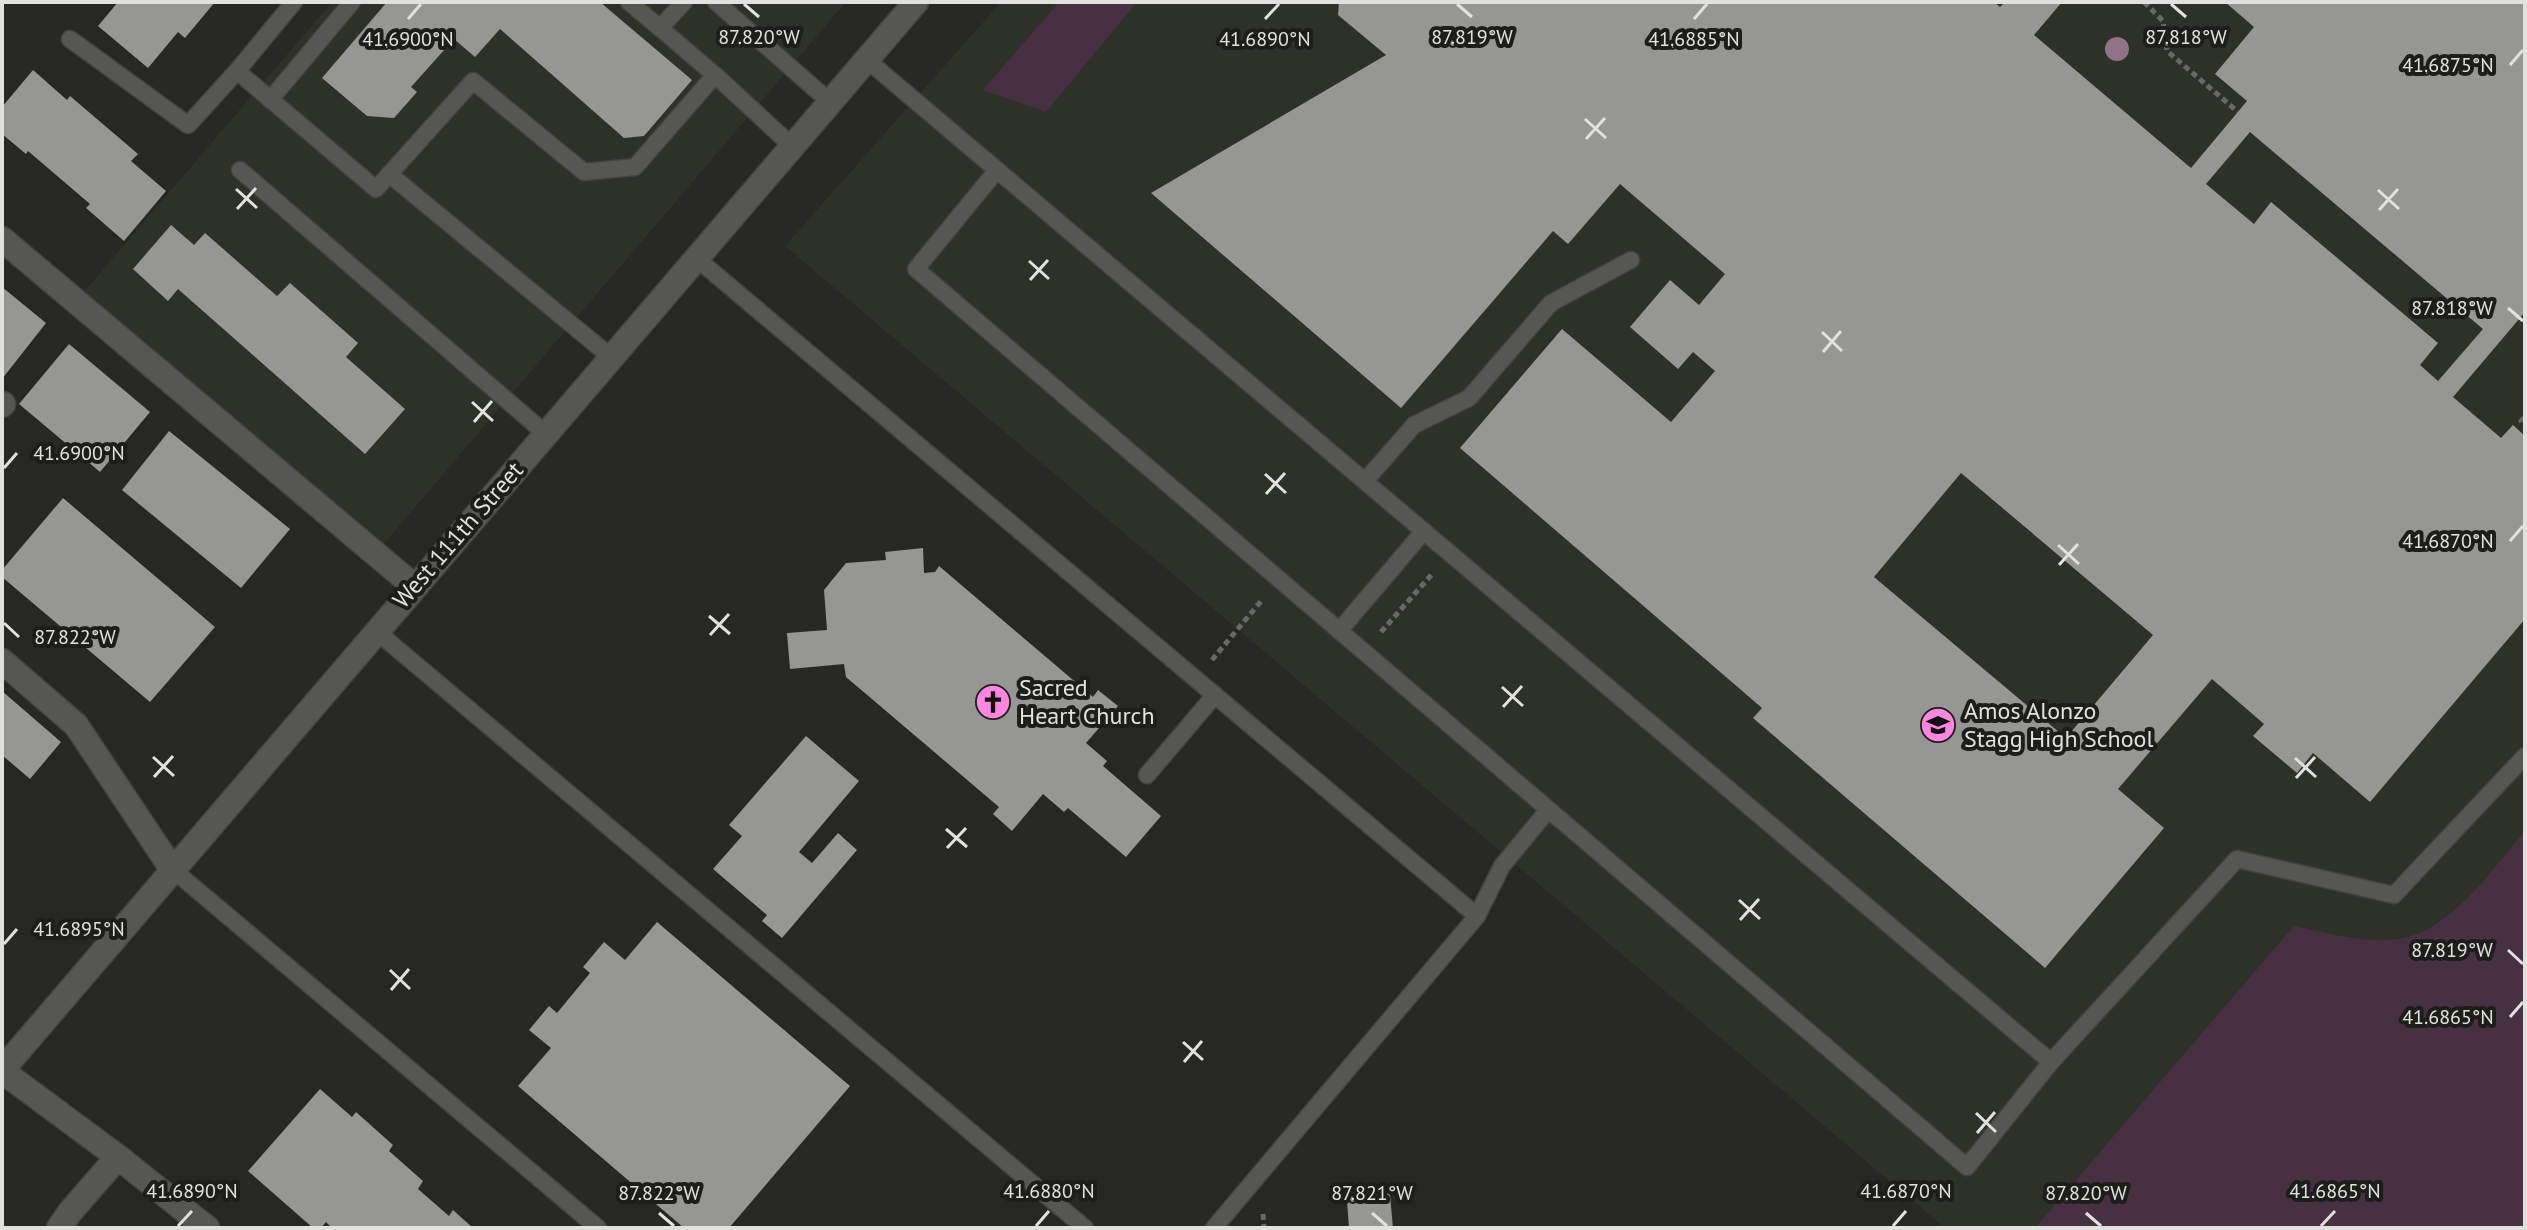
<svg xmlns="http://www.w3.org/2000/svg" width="2527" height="1230" font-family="'PT Sans',sans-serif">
  <rect width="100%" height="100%" fill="#272724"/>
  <!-- built -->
  <g fill="#2e3128">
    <polygon points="332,2 846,2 375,554 76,301"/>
    <polygon points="1001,2 2525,2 2525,1228 1945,1228 785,246"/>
  </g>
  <!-- green -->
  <g fill="#473041">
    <polygon points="1059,2 1137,2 1046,112 983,90"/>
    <path d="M2525,831V1228H2035L2294,926C2328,933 2364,944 2399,939C2450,932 2494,867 2525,831Z"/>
  </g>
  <!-- building -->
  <g fill="#969793" fill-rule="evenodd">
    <polygon points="118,2 215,2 185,38 178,32 148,68 98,26"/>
    <polygon points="387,2 600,2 692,80 644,136 624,138 500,29 475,57 454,39 411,87 417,92 394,118 367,116 322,78"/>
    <path d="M1339,2H1994L2000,7L2005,2H2062L2034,35L2191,168L2247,101L2215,74L2254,27L2225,2H2525V312L2453,397L2501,438L2513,425L2525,436V619L2370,802L2313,753L2297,773L2253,736L2264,724L2212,679L2118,789L2164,828L2045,968L1753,718L1762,708L1460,448L1562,329L1671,422L1715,371L1693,352L1678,369L1630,327L1670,280L1699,305L1725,274L1620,184L1568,244L1553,231L1401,408L1151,193L1386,55L1338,15ZM2250,132L2483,329L2438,381L2420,365L2438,343L2271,202L2254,224L2206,184ZM1961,473L2153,635L2066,738L1874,577Z"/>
    <polygon points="33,70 67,100 70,96 138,154 131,161 166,191 124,241 86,208 90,204 28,151 26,154 2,134 2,107"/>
    <polygon points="171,225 194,245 205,233 277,296 290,283 358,343 346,357 405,409 365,454 178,289 168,301 133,269"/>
    <polygon points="2,287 46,323 2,379"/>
    <polygon points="69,344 150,412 100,472 19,404"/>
    <polygon points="169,431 290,529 241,588 122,490"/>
    <polygon points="63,498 215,627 150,702 2,577 2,570"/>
    <polygon points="923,548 924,573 935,572 939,566 1093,697 1098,690 1118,706 1086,743 1107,761 1103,766 1161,816 1126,857 1068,808 1064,812 1043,794 1012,831 993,814 999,807 846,677 844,664 790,669 787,633 827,630 824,590 846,563 886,560 885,552"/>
    <polygon points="2,691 61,742 30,779 2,755"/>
    <polygon points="806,736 859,781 799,852 812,863 838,833 857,850 782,938 762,921 767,915 713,869 742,836 729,825"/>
    <polygon points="657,922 850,1086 729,1228 684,1228 518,1086 551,1048 529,1030 549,1006 557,1013 590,973 583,967 604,942 625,960"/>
    <polygon points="320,1089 352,1117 356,1112 393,1145 389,1151 423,1181 418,1189 449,1216 453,1210 473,1228 332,1228 326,1222 321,1228 313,1228 248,1171"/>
    <polygon points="1389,1184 1393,1228 1349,1228 1346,1188"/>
  </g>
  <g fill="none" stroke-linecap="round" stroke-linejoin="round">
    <!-- lane casing -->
    <g stroke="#424240" stroke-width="19">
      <g id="lane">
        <polyline points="629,2 660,28"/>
        <polyline points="716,2 830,102"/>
        <polyline points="70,39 188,125 237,71 294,2"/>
        <polyline points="867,60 2051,1062"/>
        <polyline points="237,71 376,189 473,81 584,172 635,167 715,75 660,28 684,2"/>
        <polyline points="715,75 792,146"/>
        <polyline points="270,100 352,2"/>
        <polyline points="240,170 546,434"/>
        <polyline points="997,170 916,269 1967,1167 2051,1062 2237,859 2394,895 2525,756"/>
        <polyline points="389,174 611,357"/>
        <polyline points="696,258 1477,916 1214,1228"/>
        <polyline points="1365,481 1414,425 1469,398 1551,303 1631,260"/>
        <polyline points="376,631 1085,1228"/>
        <polyline points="1339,631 1424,531"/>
        <polyline points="1147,775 1215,695"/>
        <polyline points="172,869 598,1228"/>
        <polyline points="1477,916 1502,866 1548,810"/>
      </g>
    </g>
    <!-- street casing -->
    <g stroke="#424240" stroke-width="27">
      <g id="street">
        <polyline points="2,239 415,587"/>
        <polyline points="2,405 3,404"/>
        <polyline points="2,661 76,725 172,869"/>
        <polyline points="2,1071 118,1157 207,1228"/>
        <polyline points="59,1228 70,1212 118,1157"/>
      </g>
    </g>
    <!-- secondary casing -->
    <g stroke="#424240" stroke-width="27">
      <polyline id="secondary" points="2,1070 916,2"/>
    </g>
    <!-- path -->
    <g stroke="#686966" stroke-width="5" stroke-dasharray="6 4" stroke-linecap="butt">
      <polyline points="2144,2 2163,21 2167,51 2238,112"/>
      <polyline points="2525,417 2521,421 2525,424"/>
      <polyline points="1381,632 1433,573"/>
      <polyline points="1212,660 1262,600"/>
      <polyline points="1263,1214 1264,1228"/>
    </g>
    <!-- lane -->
    <use href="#lane" stroke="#565753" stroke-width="16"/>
    <!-- street -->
    <use href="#street" stroke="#565753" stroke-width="24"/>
    <!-- secondary -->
    <use href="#secondary" stroke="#565753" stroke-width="24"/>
  </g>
  <!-- trees -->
  <circle fill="#917286" cx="2117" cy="49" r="12"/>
  <!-- ticks -->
  <path fill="none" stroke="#e1e2e0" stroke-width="3" d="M744,4L759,17M1457,4L1472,17M2171,4L2186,17M408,19L421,4M1265,19L1279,4M1694,19L1707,4M2510,65L2523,50M1585,119L1606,138M1586,139L1605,118M236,189L257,208M2378,190L2399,209M237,209L256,188M2379,210L2398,189M1029,261L1049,279M1030,280L1048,260M2508,308L2523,321M1822,332L1842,351M1823,352L1841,331M472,402L493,421M474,422L492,401M4,468L17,453M1265,474L1286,493M1266,494L1285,473M2510,541L2523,526M2058,545L2079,564M2059,565L2078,544M709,616L730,634M4,623L19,637M710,635L729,614M1502,687L1523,706M1503,707L1522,686M153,757L174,776M2295,758L2316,777M154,777L173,756M2296,778L2315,757M946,829L967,847M947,848L966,828M1739,900L1760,919M1740,920L1759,899M4,944L17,929M2508,950L2523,964M390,970L410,989M391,990L409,969M2510,1017L2523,1002M1183,1042L1203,1060M1184,1062L1202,1041M1976,1113L1996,1132M1977,1133L1995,1112M659,1213L674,1226M1372,1213L1387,1226M2086,1213L2101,1226M178,1226L192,1211M1036,1226L1049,1211M1893,1226L1906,1211M2321,1226L2335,1211"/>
  <!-- icons -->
  <defs>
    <g id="church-disc" transform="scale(1.8)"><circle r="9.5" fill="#fd86e1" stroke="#1d1e1b"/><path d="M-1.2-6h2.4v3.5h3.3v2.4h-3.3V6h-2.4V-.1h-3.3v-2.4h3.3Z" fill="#111"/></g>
    <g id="school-disc" transform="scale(1.8)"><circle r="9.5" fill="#fd86e1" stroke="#1d1e1b"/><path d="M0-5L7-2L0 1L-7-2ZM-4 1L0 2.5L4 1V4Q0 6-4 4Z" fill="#111"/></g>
  </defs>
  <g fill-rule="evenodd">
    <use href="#church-disc" x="993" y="702"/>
    <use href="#school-disc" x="1938" y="725"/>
  </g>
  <g text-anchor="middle" stroke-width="8" stroke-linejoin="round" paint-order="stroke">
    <!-- street labels -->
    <g font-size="24" fill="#e1e2e0" stroke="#1d1e1b">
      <text transform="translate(458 535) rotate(-49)" y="8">West 111th Street</text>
    </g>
    <!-- poi labels -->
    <g font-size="24" fill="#e1e2e0" stroke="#1d1e1b" text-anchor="start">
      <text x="1019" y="696">Sacred<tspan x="1019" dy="28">Heart Church</tspan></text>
      <text x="1964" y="719">Amos Alonzo<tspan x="1964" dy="28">Stagg High School</tspan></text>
    </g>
  </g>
  <g font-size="20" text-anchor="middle" fill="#e1e2e0" stroke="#1d1e1b" stroke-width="8" stroke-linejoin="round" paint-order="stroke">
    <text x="759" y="44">87.820°W</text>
    <text x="1472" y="44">87.819°W</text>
    <text x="2186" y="44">87.818°W</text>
    <text x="1265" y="46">41.6890°N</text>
    <text x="408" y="46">41.6900°N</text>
    <text x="1694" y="46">41.6885°N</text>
    <text x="2448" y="72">41.6875°N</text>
    <text x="2452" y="315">87.818°W</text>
    <text x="79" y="460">41.6900°N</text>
    <text x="2448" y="548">41.6870°N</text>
    <text x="75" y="644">87.822°W</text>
    <text x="79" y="936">41.6895°N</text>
    <text x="2452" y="957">87.819°W</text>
    <text x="2448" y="1024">41.6865°N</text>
    <text x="192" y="1198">41.6890°N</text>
    <text x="1049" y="1198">41.6880°N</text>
    <text x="1906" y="1198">41.6870°N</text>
    <text x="2335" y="1198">41.6865°N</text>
    <text x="659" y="1200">87.822°W</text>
    <text x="1372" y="1200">87.821°W</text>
    <text x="2086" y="1200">87.820°W</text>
  </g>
  <!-- border -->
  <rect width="2527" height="1230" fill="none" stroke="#e1e2e0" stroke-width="8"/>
</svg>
